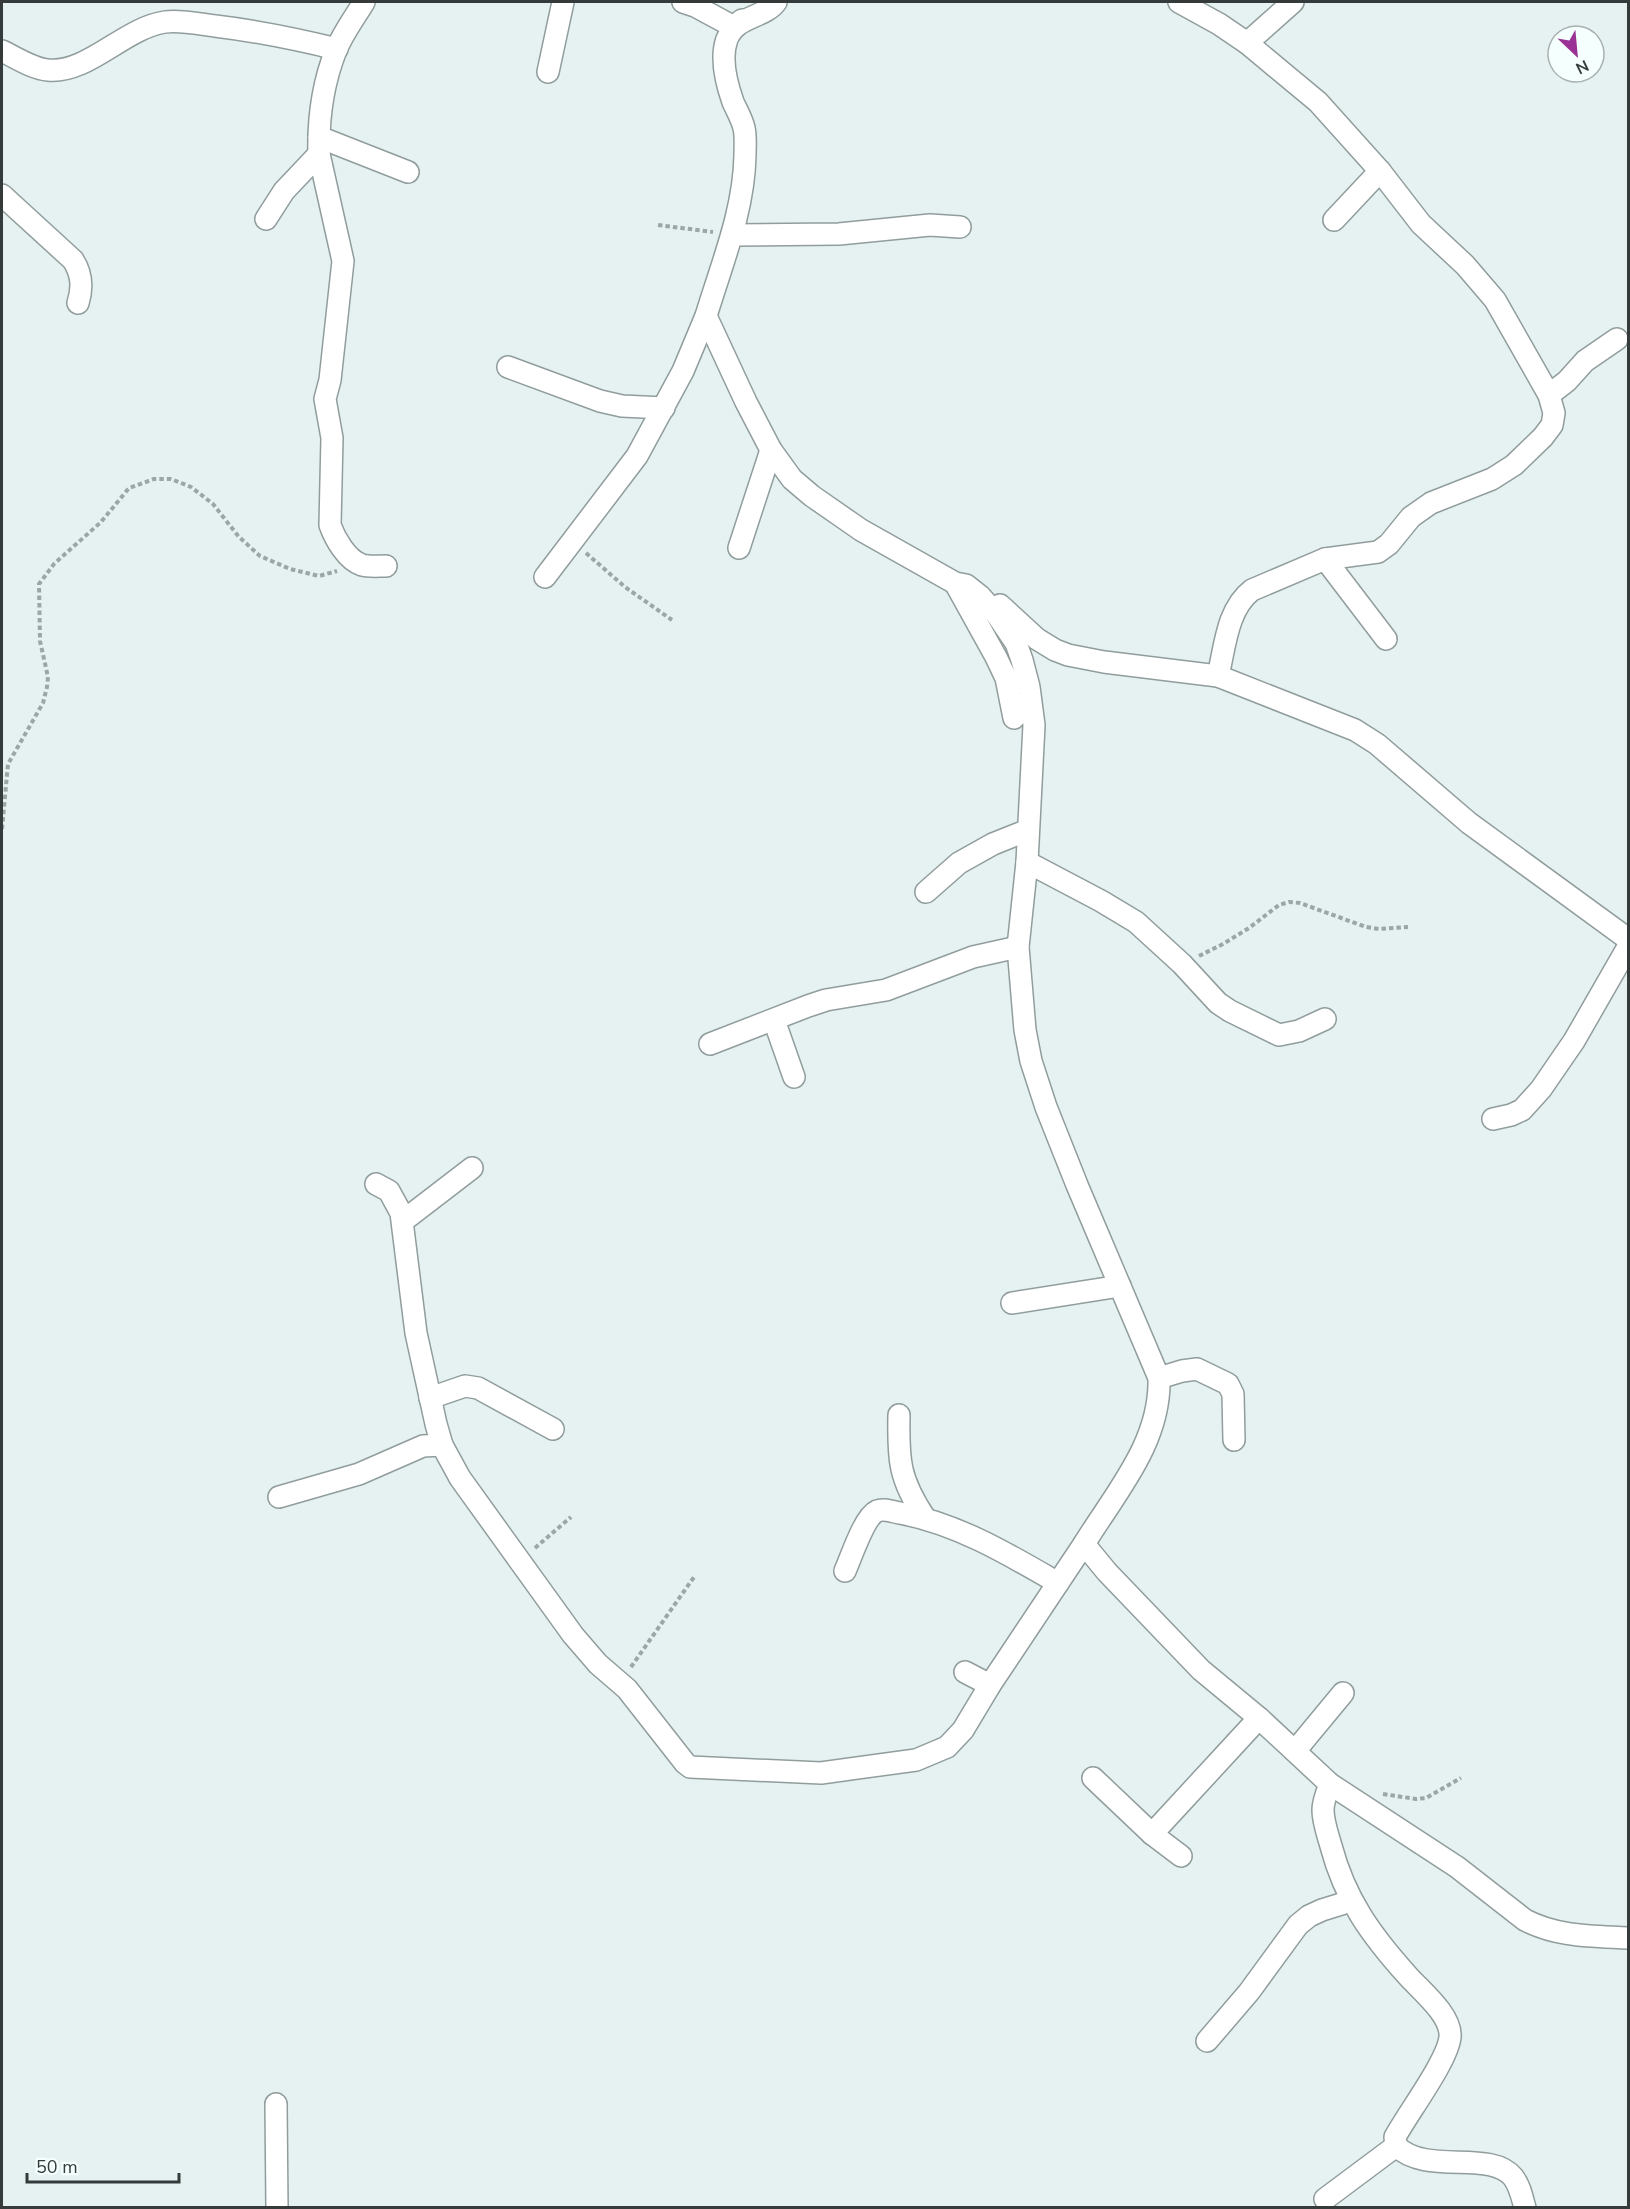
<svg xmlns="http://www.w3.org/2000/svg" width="1630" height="2209" font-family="'Nunito Sans',sans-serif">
  <rect width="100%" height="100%" fill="#e5f2f1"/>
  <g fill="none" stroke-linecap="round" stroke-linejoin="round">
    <!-- minor casing -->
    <g stroke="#909d9c" stroke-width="24">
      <g id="minor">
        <path d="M364,2C355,17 343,33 336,50C323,83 318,119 319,154L343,261L330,380L325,399L332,438L330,525C335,539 347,560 362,565C369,567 378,566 386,566"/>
        <polyline points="683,2 695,6 734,27 742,20"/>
        <path d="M776,2C763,19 737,15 727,39C720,58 727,85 733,102C737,111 742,119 744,128C746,136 745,147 745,155C744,211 722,263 706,316L746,402L771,450L792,479L812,496L861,530L955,583L966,585L980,596L997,615L1016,643L1022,660L1029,687L1034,725L1027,862L1018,947L1025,1030L1031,1061L1046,1107L1077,1185L1159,1378C1161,1442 1116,1492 1084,1544L1107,1572L1201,1670L1259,1718L1330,1784L1457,1867L1525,1920C1558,1937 1592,1936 1628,1938"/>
        <path d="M1179,2L1219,24L1247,43L1318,102L1380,171L1421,224L1465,265L1495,300L1549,395L1554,413L1552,425L1543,437L1514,465L1492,479L1431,503L1411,517L1389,544L1378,552L1325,559L1252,590C1227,609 1225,647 1218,676"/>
        <polyline points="1247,43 1293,2"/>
        <path d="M2,51C15,57 33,69 48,70C88,74 124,28 165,22C181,20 199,24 215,26C257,31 296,39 337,49"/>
        <polyline points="548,72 563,2"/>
        <polyline points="319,137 408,172"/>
        <path d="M2,195L73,260C82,274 83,287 78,303"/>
        <polyline points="266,219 284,191 319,154"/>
        <polyline points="1334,220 1380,171"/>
        <polyline points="732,235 839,234 930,225 960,227"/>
        <polyline points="508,367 600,401 622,406 664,408"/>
        <polyline points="1549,395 1567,381 1585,361 1617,339"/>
        <polyline points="739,548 771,450"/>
        <polyline points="1325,559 1386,639"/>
        <polyline points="545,577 637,456 683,371 706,316"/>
        <polyline points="955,583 996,657 1006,678 1014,718"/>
        <polyline points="1000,605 1037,639 1055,650 1068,655 1104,662 1218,676 1355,730 1377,744 1469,823 1628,939"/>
        <polyline points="1027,862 1101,901 1136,922 1182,964 1218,1003 1230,1011 1279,1035 1299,1031 1325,1019"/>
        <polyline points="926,892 959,863 993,844 1028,830"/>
        <polyline points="774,1020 794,1077"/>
        <polyline points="710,1044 808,1006 826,1000 886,990 973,957 1018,947"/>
        <polyline points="1493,1119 1511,1115 1522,1110 1541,1089 1574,1041 1628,947"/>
        <polyline points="376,1184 389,1191 401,1213 416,1333 436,1424 442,1445 460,1478 573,1635 598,1664 627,1689 685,1763 690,1767 821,1773 916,1760 947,1747 963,1730 990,1685 1084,1544"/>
        <polyline points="403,1221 472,1168"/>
        <polyline points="1012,1303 1120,1286"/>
        <polyline points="1159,1378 1182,1371 1197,1369 1228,1384 1233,1394 1234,1440"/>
        <polyline points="430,1398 465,1386 478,1388 553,1429"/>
        <path d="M899,1415C898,1460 899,1479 925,1518"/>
        <polyline points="279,1497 359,1474 423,1446 442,1445"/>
        <path d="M845,1571C851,1558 864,1517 877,1511C884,1508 893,1512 900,1513C958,1524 1008,1554 1058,1583"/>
        <polyline points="965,1672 990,1685"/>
        <polyline points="1295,1751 1343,1693"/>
        <polyline points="1093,1778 1152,1834 1259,1718"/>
        <path d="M1330,1784C1327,1792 1323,1801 1323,1810C1323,1822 1328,1835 1331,1846C1345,1899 1371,1935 1407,1975C1420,1990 1452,2015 1450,2037C1448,2060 1408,2113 1395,2137L1396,2146C1427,2176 1490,2149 1513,2177C1520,2186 1522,2197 1525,2208"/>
        <polyline points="1152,1834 1181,1856"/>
        <polyline points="1207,2041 1249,1992 1298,1925 1309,1916 1322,1910 1351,1901"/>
        <polyline points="276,2104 277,2208"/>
        <polyline points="1325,2199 1396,2146"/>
      </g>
    </g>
    <!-- path -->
    <g stroke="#9ca6a5" stroke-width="4" stroke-dasharray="4.5 3" stroke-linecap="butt">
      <polyline points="658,225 713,232"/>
      <polyline points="586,553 625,587 672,620"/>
      <polyline points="2,829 8,764 43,703 47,687 48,677 40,641 39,584 54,564 101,522 129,488 154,479 171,479 191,487 213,504 239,537 260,556 290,569 319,576 337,571"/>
      <polyline points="1199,956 1223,944 1249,928 1279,905 1289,902 1300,903 1366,927 1379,929 1408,927"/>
      <polyline points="535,1548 571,1517"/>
      <polyline points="631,1667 694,1577"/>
      <polyline points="1383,1794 1416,1799 1426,1798 1461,1778"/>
    </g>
    <!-- minor -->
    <use href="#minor" stroke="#fff" stroke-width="21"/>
  </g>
  <!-- border -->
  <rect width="1630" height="2209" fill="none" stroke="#353b3a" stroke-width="6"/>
  <!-- north arrow -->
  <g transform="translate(1576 54) rotate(154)"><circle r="28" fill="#f4fffe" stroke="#a8b1b0" stroke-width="1.5"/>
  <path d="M0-4.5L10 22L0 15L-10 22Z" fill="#9a3194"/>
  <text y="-9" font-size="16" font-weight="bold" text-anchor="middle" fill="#353b3a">N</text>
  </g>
  <!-- scale -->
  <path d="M27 2173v9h152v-9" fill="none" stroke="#353b3a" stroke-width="3"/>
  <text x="36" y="2173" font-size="18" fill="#353b3a" stroke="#f4fffe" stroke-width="4.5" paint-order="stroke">50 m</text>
</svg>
